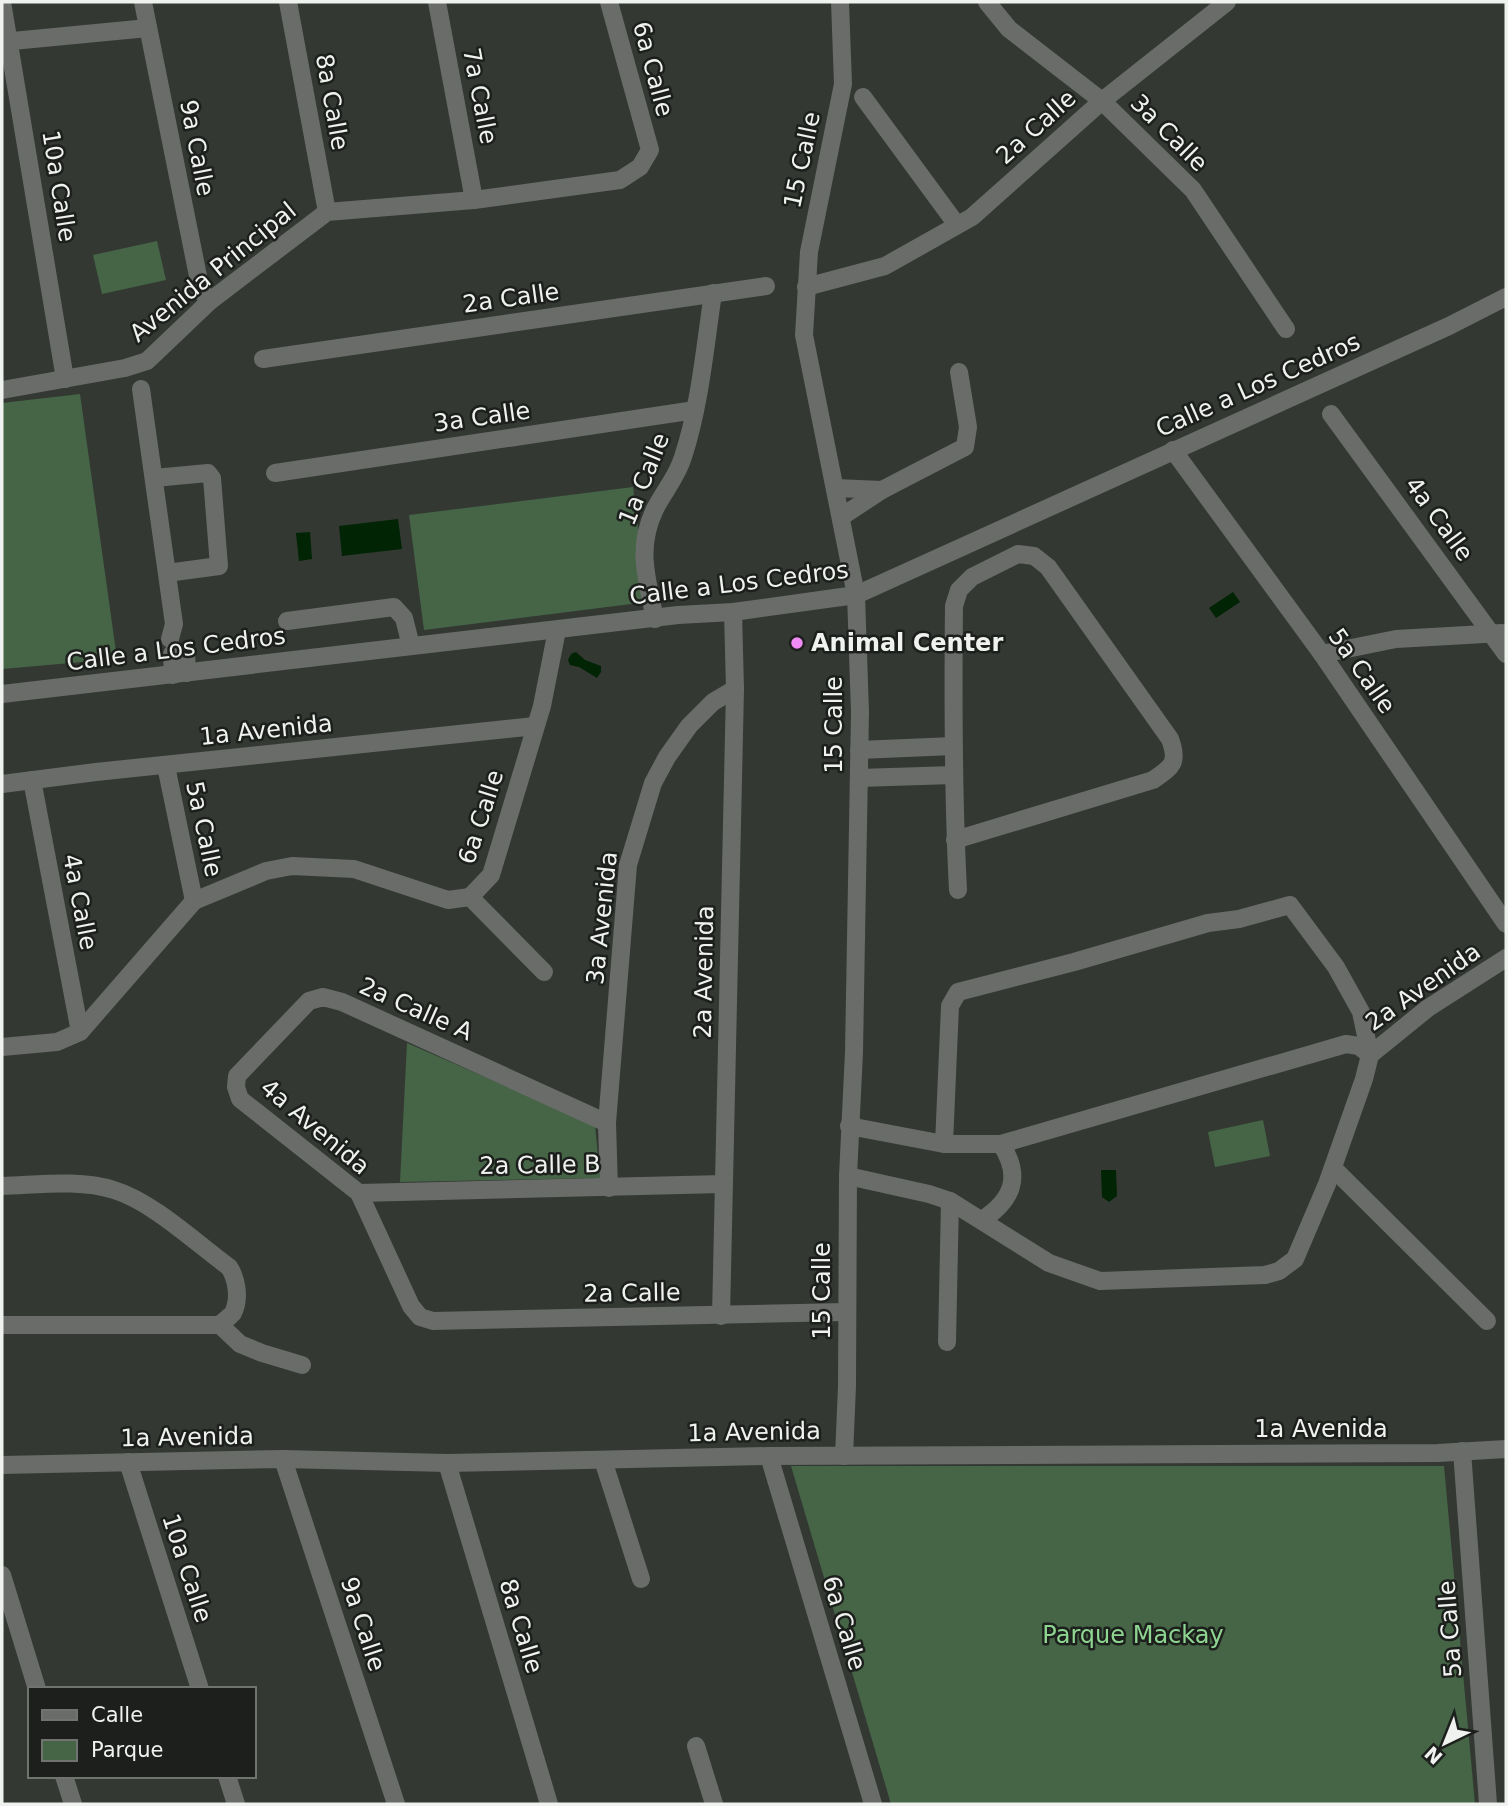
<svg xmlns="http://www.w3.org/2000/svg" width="1508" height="1806" font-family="'DejaVu Sans',sans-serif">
  <rect width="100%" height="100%" fill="#333833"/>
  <!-- green -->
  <g fill="#456546">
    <polygon points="157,241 166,280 102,294 93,255"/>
    <polygon points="80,394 117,659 2,669 2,403"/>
    <polygon points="633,487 647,602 424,630 409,515"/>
    <polygon points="407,1043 595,1125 600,1178 400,1182"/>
    <polygon points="1263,1120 1270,1156 1215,1167 1208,1132"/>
    <polygon points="791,1466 1444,1466 1475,1804 891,1804"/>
  </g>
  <!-- water -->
  <g fill="#002404">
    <polygon points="398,519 402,549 342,556 339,526"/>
    <polygon points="310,532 312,559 299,561 296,533"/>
    <polygon points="1233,592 1240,602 1216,618 1209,608"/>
    <polygon points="576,652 585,660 601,666 601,672 597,678 579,667 570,665 568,660 571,654"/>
    <polygon points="1101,1170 1116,1170 1117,1196 1109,1202 1102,1197"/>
  </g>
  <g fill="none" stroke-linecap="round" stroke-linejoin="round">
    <!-- minor -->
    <g stroke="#696c69" stroke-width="18">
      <polyline points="2,2 65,379"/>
      <polyline points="143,2 201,291 210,301"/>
      <polyline points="288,2 327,212"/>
      <polyline points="437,2 474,200"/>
      <polyline points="840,2 843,84 809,252 804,335 856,595 860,712 854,1052 848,1176 847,1386 844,1456"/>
      <polyline points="987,2 1009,29 1102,101 1193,190 1286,329"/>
      <polyline points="2,42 148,28"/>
      <polyline points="863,97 957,225"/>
      <polyline points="806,287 885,266 972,217 1102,101 1227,2"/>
      <polyline points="263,359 766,286"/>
      <polyline points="141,389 174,624 170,639"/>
      <polyline points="2,390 125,368 147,361 210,301 327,212 474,200 620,180 640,167 650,150 609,2"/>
      <polyline points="1331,414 1506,654"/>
      <polyline points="1173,450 1322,654 1506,924"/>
      <polyline points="275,473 695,410"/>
      <polyline points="154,478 208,473 212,478 219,566 167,573"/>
      <polyline points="836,488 882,490"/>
      <polyline points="841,517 882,490 965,447 968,427 959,372"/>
      <path d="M655,619C647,579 636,548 655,509C664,491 677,477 683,457C700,405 705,347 713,293"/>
      <polyline points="287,621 394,607 404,618 411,646"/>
      <polyline points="186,653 187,673"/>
      <polyline points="172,654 173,675"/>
      <polyline points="1322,654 1396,639 1502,633"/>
      <polyline points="2,694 678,615 733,612 856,595 1449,326 1506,297"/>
      <polyline points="859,750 953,746"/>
      <polyline points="166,766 194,901"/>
      <polyline points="859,778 953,775"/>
      <polyline points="32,780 80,1032"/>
      <polyline points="2,784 96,772 535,726"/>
      <path d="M955,840L1153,780C1172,767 1179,763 1170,739L1048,567L1034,556L1018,554L972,577L959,590L954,606C953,701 953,795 958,890"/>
      <polyline points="470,897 491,875 542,706 557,630"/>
      <polyline points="470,897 544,972"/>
      <polyline points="2,1047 57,1042 80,1032 194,901 266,871 292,866 354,869 448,900 470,897"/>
      <polyline points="607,1123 342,1002 323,997 309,1001 237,1076 236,1087 240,1099 359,1193 411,1306 420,1317 433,1321 846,1312"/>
      <polyline points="944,1144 950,1006 958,992 1074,962 1208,923 1239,919 1290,905 1336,967 1361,1012 1370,1055 1428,1008 1506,958"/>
      <polyline points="1333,1168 1487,1321"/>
      <polyline points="848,1176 929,1194 950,1201 1049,1263 1100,1281 1265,1275 1279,1271 1295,1259 1327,1184 1364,1079 1370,1055 1359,1046 1346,1044 1001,1144 944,1144 849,1126"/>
      <path d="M2,1186C38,1185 79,1179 114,1190C153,1202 196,1243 229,1267C237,1279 240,1299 233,1313C230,1317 223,1321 220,1325"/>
      <polyline points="609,1188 607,1123 628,865 653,783 667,757 689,726 713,702 735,689"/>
      <polyline points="359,1193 723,1184"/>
      <path d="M982,1220C1013,1200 1022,1176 1001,1144"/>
      <polyline points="721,1316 735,689 733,612"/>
      <polyline points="2,1325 220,1325 240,1344 262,1353 302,1365"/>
      <polyline points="947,1342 950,1201"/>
      <polyline points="1462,1451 1488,1804"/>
      <polyline points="769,1456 873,1804"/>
      <polyline points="283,1459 396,1804"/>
      <polyline points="603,1460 641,1579"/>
      <polyline points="128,1462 200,1689"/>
      <polyline points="447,1463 549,1804"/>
      <polyline points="2,1465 283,1459 447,1463 769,1456 1438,1453 1506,1449"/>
      <polyline points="2,1575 37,1689"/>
      <polyline points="696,1746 714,1804"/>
      <polyline points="64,1776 73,1804"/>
      <polyline points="227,1776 236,1804"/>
    </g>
  </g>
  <!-- markers -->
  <circle fill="#f08bf5" stroke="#1c1f1c" stroke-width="2.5" cx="797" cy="643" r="7"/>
  <g text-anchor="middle" stroke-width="5" stroke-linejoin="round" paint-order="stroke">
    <!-- street labels -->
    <g font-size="24" fill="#eff2ef" stroke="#1c1f1c">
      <text transform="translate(653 69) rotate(75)" y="8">6a Calle</text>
      <text transform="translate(480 96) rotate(79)" y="8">7a Calle</text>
      <text transform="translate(332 102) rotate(80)" y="8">8a Calle</text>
      <text transform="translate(1036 127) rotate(-42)" y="8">2a Calle</text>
      <text transform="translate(1169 133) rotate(45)" y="8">3a Calle</text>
      <text transform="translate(197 148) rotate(79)" y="8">9a Calle</text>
      <text transform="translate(802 160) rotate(-78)" y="8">15 Calle</text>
      <text transform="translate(59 186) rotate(81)" y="8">10a Calle</text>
      <text transform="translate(213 272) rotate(-39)" y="8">Avenida Principal</text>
      <text transform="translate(511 298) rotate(-8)" y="8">2a Calle</text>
      <text transform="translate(1258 385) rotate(-24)" y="8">Calle a Los Cedros</text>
      <text transform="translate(482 417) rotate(-8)" y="8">3a Calle</text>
      <text transform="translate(644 479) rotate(-68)" y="8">1a Calle</text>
      <text transform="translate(1439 519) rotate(54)" y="8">4a Calle</text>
      <text transform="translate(739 583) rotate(-7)" y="8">Calle a Los Cedros</text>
      <text transform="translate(176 649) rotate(-7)" y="8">Calle a Los Cedros</text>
      <text transform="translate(1362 671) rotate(55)" y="8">5a Calle</text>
      <text transform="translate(834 725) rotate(-90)" y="8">15 Calle</text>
      <text transform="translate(266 730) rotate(-6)" y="8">1a Avenida</text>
      <text transform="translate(481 817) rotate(-72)" y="8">6a Calle</text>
      <text transform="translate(204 829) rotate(78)" y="8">5a Calle</text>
      <text transform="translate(80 902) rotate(79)" y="8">4a Calle</text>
      <text transform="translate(602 918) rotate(-84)" y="8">3a Avenida</text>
      <text transform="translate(704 972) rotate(-89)" y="8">2a Avenida</text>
      <text transform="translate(1423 987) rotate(-35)" y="8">2a Avenida</text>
      <text transform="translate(416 1009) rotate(24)" y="8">2a Calle A</text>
      <text transform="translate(315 1127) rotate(40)" y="8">4a Avenida</text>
      <text transform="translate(540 1165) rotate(-1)" y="8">2a Calle B</text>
      <text transform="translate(822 1291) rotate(-90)" y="8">15 Calle</text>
      <text transform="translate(632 1293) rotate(-1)" y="8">2a Calle</text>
      <text x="1321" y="1437">1a Avenida</text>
      <text transform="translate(754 1432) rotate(-1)" y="8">1a Avenida</text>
      <text transform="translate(187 1437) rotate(-1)" y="8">1a Avenida</text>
      <text transform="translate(187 1568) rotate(72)" y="8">10a Calle</text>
      <text transform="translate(844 1623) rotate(73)" y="8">6a Calle</text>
      <text transform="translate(363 1624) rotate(72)" y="8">9a Calle</text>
      <text transform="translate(521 1626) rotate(73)" y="8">8a Calle</text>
      <text transform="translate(1450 1629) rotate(-94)" y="8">5a Calle</text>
    </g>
    <!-- poi labels -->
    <g font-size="24" font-weight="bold" fill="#eff2ef" stroke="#1c1f1c" text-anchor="start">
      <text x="811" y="651">Animal Center</text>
    </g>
    <!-- park labels -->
    <g font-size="24" fill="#8fd592" stroke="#1c1f1c">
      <text x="1133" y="1643">Parque Mackay</text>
    </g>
  </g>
  <!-- border -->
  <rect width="1508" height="1806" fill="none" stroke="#eff2ef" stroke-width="7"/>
  <!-- legend -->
  <rect x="28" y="1687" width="228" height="91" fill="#1c1f1c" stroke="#707370" stroke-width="2"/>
  <rect x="42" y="1710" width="35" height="10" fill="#696c69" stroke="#707370" stroke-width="2"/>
  <text x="91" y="1722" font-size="21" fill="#eff2ef">Calle</text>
  <rect x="42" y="1740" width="35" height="21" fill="#456546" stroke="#707370" stroke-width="2"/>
  <text x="91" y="1757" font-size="21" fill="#eff2ef">Parque</text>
  <!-- north arrow -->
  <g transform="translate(1445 1743) rotate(223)" stroke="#1c1f1c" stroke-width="5" paint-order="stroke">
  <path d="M0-5L12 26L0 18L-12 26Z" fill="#eff2ef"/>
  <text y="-10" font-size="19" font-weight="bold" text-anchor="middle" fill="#eff2ef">N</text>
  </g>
</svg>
